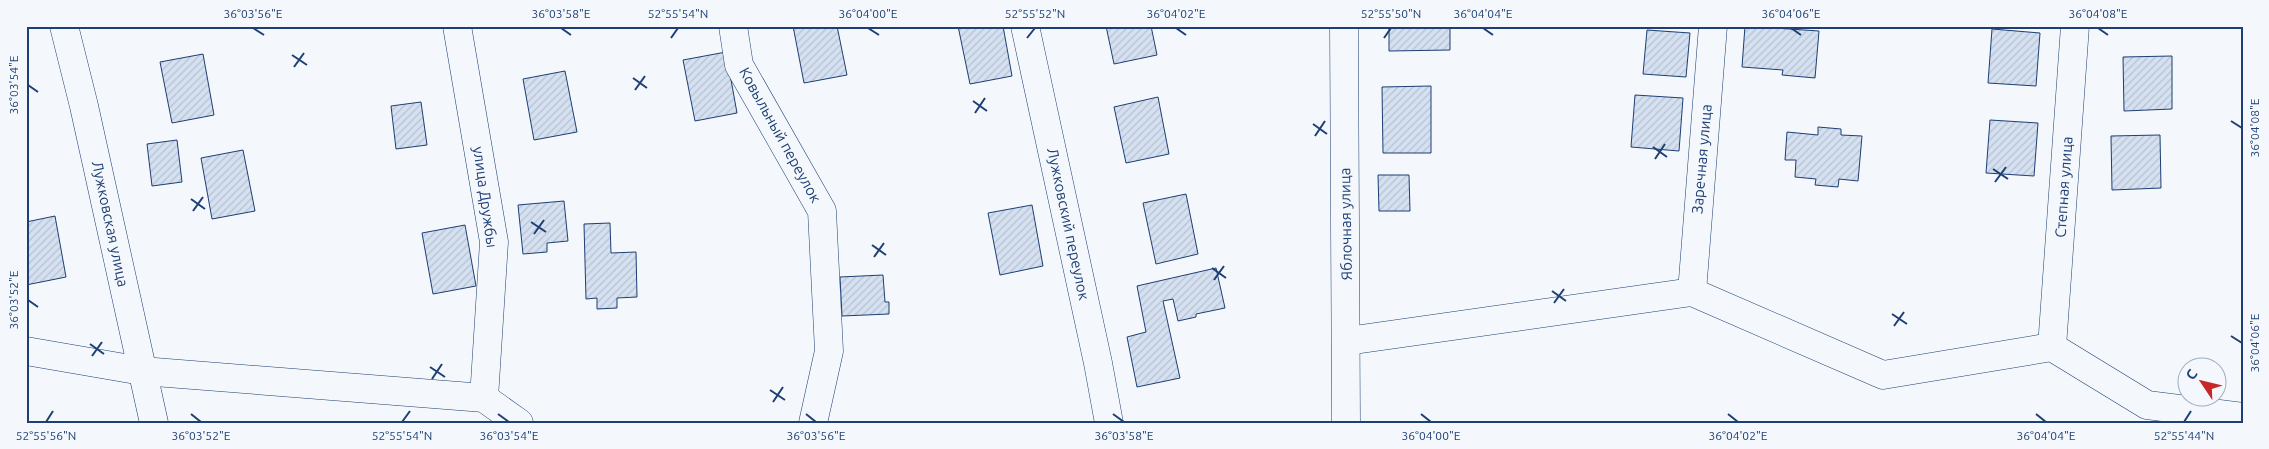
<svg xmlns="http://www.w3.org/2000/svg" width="2269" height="449" font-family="Ubuntu,sans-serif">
  <defs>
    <pattern id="building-hatch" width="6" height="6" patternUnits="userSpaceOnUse" patternTransform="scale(1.25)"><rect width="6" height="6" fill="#d5e0f0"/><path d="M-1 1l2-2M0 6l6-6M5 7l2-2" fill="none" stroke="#b6c1d1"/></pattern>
  </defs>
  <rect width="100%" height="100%" fill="#f4f7fb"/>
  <!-- building -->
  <g fill="url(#building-hatch)" stroke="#1d3f73">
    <polygon points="793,26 837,26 847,75 804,83"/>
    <polygon points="958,26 1003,26 1012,76 970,84"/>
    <polygon points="1106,26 1151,26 1157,55 1114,64"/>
    <polygon points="1389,26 1450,26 1450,50 1389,51"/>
    <polygon points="1745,26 1819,31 1815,78 1782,75 1783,70 1742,67"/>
    <polygon points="1992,29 2040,33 2036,86 1988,83"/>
    <polygon points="1647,30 1690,33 1686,77 1643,74"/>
    <polygon points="726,52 737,113 695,121 683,60"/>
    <polygon points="203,54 214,115 172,123 160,62"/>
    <polygon points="2172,56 2172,109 2124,111 2123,57"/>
    <polygon points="565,71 577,132 534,140 523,79"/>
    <polygon points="1431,86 1431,153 1383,153 1382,87"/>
    <polygon points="1635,95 1683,98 1679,151 1631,147"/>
    <polygon points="1158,97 1169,154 1126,163 1114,107"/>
    <polygon points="421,102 427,145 396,149 391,106"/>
    <polygon points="1990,120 2038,123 2034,176 1986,173"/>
    <polygon points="1818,127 1841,129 1841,135 1862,136 1858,181 1839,179 1838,187 1815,185 1816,179 1795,177 1796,160 1785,160 1787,132 1818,135"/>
    <polygon points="2160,135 2161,188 2112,190 2111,136"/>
    <polygon points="177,140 182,182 152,186 147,144"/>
    <polygon points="243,150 255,211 212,219 201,158"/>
    <polygon points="1378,175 1409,175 1410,211 1379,211"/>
    <polygon points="1186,194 1198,254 1156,264 1143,203"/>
    <polygon points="564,201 568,241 547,243 547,252 523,254 518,205"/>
    <polygon points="1032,205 1043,266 1000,275 988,213"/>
    <polygon points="55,216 66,277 26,285 26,222"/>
    <polygon points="610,223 611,253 636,252 637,297 617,298 617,308 597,309 597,298 586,299 584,224"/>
    <polygon points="465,225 476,286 433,294 422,233"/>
    <polygon points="1216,268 1225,308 1196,314 1196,317 1178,321 1173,299 1163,301 1180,378 1137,387 1127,337 1146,332 1137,286"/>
    <polygon points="883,275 885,302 889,302 889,314 842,316 840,277"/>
  </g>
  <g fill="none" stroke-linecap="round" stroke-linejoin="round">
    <!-- minor casing -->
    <g stroke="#1d3f73" stroke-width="29">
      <g id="minor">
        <polyline points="64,26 84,106 154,423"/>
        <polyline points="457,26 494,242 484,398"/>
        <polyline points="733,26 739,65 822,211 829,351 813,423"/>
        <polyline points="1025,26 1098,363 1109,423"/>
        <polyline points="1344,26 1346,423"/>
        <polyline points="1692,292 1713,26"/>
        <polyline points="1347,341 1692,292 1883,375 2052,347 2147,405 2243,417"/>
        <polyline points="2052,347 2075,26"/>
        <polyline points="26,351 142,371 484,398 519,423"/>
      </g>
    </g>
    <!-- minor -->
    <use href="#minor" stroke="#f4f7fb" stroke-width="28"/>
  </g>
  <!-- ticks -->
  <path fill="none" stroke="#1d3f73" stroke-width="2" d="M253,28L264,35M561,28L571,35M868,28L879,35M1176,28L1186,35M1483,28L1493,35M1791,28L1801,35M2098,28L2108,35M671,38L678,28M1027,38L1035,28M1384,38L1391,28M292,55L307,65M294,67L304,53M633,78L647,88M28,85L38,92M635,90L645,76M973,101L987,111M975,113L985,98M2231,121L2242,128M1313,124L1327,134M1315,136L1325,121M1653,147L1667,157M1655,159L1665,144M1993,169L2008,179M1995,182L2006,167M191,199L205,209M193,211L203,197M531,222L546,232M534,234L544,220M872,245L886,255M874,257L884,243M1212,268L1226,278M1214,280L1224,266M1552,291L1566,301M28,300L38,307M1554,303L1564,289M1892,314L1907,324M1894,326L1904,312M2231,336L2242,343M90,344L104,354M92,356L102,342M430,367L445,377M432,379L442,364M770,390L785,400M773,402L783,387M191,414L201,422M498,414L509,422M806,414L816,422M1113,414L1124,422M1421,414L1431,422M1728,414L1738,422M2036,414L2046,422M46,422L53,411M402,422L410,411M2184,422L2191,411"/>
  <g text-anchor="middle" stroke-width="4" stroke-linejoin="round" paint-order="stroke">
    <!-- street labels -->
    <g font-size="15" fill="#1d3f73" stroke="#f4f7fb">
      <text transform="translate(780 135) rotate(61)" y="5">Ковыльный переулок</text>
      <text transform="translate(1702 159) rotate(-85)" y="5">Заречная улица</text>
      <text transform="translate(2064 187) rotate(-86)" y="5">Степная улица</text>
      <text transform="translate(485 197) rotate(82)" y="5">улица Дружбы</text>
      <text transform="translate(110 224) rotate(78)" y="5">Лужковская улица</text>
      <text transform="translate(1068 224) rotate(78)" y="5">Лужковский переулок</text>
      <text transform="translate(1346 224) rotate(-91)" y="5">Яблочная улица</text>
    </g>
  </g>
  <!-- border -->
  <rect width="2269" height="449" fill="none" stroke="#f4f7fb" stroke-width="55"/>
  <!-- north arrow -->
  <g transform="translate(2202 382) rotate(305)"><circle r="24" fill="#f4f7fb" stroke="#9eadc5"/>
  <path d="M0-4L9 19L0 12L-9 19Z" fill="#c62828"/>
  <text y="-8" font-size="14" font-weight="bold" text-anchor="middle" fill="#1d3f73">С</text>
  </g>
  <rect x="28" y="28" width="2214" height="394" fill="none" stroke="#1d3f73" stroke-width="2"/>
  <g font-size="12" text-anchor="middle" fill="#1d3f73">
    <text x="253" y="18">36°03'56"E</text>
    <text x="561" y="18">36°03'58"E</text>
    <text x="678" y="18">52°55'54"N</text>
    <text x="868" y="18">36°04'00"E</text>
    <text x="1035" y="18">52°55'52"N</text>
    <text x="1176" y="18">36°04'02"E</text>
    <text x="1391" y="18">52°55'50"N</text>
    <text x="1483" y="18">36°04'04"E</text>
    <text x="1791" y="18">36°04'06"E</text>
    <text x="2098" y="18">36°04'08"E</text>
    <text transform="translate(14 85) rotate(-90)" y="4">36°03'54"E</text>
    <text transform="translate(2255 128) rotate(-90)" y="4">36°04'08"E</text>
    <text transform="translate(14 300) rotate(-90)" y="4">36°03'52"E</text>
    <text transform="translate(2255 343) rotate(-90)" y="4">36°04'06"E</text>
    <text x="46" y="440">52°55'56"N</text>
    <text x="201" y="440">36°03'52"E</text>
    <text x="402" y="440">52°55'54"N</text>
    <text x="509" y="440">36°03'54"E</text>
    <text x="816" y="440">36°03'56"E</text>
    <text x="1124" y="440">36°03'58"E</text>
    <text x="1431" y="440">36°04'00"E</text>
    <text x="1738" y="440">36°04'02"E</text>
    <text x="2046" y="440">36°04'04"E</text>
    <text x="2184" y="440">52°55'44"N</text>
  </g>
</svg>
